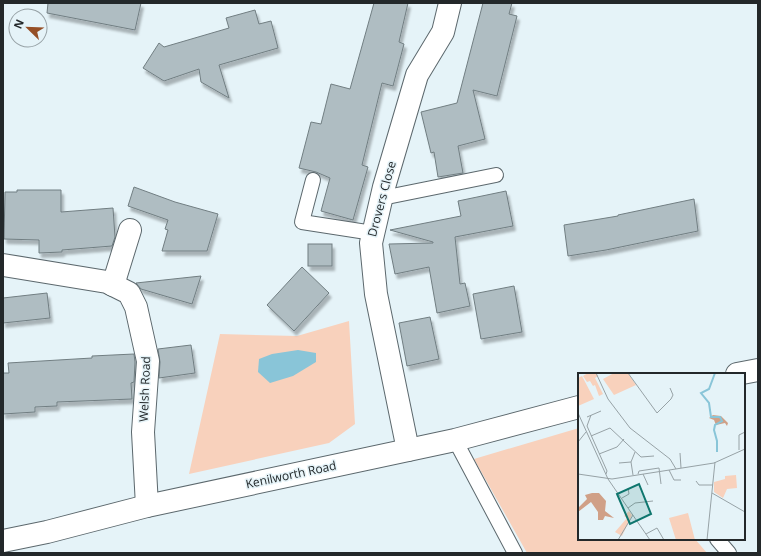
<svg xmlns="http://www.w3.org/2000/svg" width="761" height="556" font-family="'Open Sans',sans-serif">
  <defs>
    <filter id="shadow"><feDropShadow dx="2.5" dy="4.5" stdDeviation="1" flood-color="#0004"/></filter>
  </defs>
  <rect width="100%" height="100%" fill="#e5f3f8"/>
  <!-- green -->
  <g fill="#f8d1bc">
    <polygon points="349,321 355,424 329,443 189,474 220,334 297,336"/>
    <polygon points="579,428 579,539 695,539 707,553 527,553 474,459"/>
  </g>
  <!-- water -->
  <polygon fill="#89c5d8" points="298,350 316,353 316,362 293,376 270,383 258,372 259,359 272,354"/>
  <!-- building -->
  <g fill="#afbdc2" stroke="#717e82" filter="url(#shadow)">
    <polygon points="48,3 141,3 135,30 47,13"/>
    <polygon points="374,3 408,3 399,42 404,44 393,86 382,83 362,165 368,167 353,220 321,211 330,178 316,172 299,168 311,122 321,124 331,84 350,89"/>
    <polygon points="483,3 512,3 509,14 517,16 497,96 473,90 485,139 458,146 463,173 438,177 434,152 431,153 421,112 457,103"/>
    <polygon points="255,10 259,24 271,21 278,48 219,65 229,98 201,82 199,69 164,81 143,68 159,43 164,47 229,28 226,18"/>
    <polygon points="134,187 175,202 218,214 207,251 162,251 168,230 165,229 168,220 128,206"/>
    <polygon points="17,190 61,190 61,212 113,208 115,237 112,246 62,250 62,252 39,253 39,240 4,239 5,192 17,192"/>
    <polygon points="506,191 513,226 455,237 460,284 465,283 470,306 437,313 429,267 395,274 389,244 433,243 433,242 390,230 461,216 458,201"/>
    <polygon points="694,199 698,231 606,250 568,256 564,225 618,216 618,215"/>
    <rect x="308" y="244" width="24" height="22"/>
    <polygon points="302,267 329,293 294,331 267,305"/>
    <polygon points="201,276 192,304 141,289 136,283"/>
    <polygon points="514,286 522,332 481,339 473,294"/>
    <polygon points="47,293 50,318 3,323 3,298"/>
    <polygon points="430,317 439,359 407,366 399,323"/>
    <polygon points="191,345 195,373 159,378 160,362 158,349"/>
    <polygon points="134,354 135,362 134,382 131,383 132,399 57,402 57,406 35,407 35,412 3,414 3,373 9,373 8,363 92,358 92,356"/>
  </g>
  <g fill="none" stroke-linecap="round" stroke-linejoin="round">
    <!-- lane casing -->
    <g stroke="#5c686d" stroke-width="16">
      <g id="lane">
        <polyline points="313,180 302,222 373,233"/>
        <polyline points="382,198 496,175"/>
        <polyline points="455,440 515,553"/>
        <polyline points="717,539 729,553"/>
      </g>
    </g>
    <!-- street casing -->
    <g stroke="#5c686d" stroke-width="24">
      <g id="street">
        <polyline points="3,265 107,282 129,293 136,307 148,361 143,432 147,506"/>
        <polyline points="113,285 130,230"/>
        <polyline points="408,450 376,294 371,243 384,187 417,75 443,32 450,3"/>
      </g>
    </g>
    <!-- highway casing -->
    <g stroke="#5c686d" stroke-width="24">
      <g id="highway">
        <polyline points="737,374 758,370"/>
        <polyline points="3,541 47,532 147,506 455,440 579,407"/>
      </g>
    </g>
    <!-- lane -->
    <use href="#lane" stroke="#fff" stroke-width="14"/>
    <!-- street -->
    <use href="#street" stroke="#fff" stroke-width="22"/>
    <!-- highway -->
    <use href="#highway" stroke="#fff" stroke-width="22"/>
  </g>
  <g text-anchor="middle" stroke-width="3" stroke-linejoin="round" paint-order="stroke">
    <!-- street labels -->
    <g font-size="12" fill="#23282a" stroke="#e5f3f8">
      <text transform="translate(382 199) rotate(-75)" y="4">Drovers Close</text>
      <text transform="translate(145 389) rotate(-88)" y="4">Welsh Road</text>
      <text transform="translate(291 475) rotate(-12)" y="4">Kenilworth Road</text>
    </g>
  </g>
  <!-- overview -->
  <g transform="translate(578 373)">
    <rect width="167" height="167" fill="#e5f3f8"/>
    <path d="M10,0H18L20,3L17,5L25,21L21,23L17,12L15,13L12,8L9,9L5,3ZM36,0H50L58,12L36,22L25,6ZM4,3L16,26L0,33V5ZM158,102L159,115L149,116L145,125L136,119V109L147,106V103ZM51,138L54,142L44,163L37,159L49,145L46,143ZM110,140L117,167H98L91,145Z" fill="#f8d1bc"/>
    <path d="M135,42L143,43L150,50L149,53L147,50L138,52L136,47L131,45ZM14,120H21L28,128L27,138L36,145L27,143L25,147H20V139L13,129L0,139V135L9,126L7,122Z" fill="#d0a087"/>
    <path fill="none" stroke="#89c5d8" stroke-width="2" d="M137,0L131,16L123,20L131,30L133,44H142L144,48L137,52L136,57L139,68V79"/>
    <path fill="none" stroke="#97a2a6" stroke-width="1" d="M18,0L30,26L52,55L92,86L98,96M50,0L79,40L93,26L95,22L92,15M0,40L30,106L72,167M13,42L9,53L29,98L28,101M9,44L23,38M13,63L32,55L63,84L76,83M0,69L8,59M161,77V62L167,59M102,80L103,95M21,81L39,74L46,66M41,90L53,89M91,97L96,107H103M0,101L34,106L136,90L167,76M60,101L61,98L81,95L83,111M65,101L70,112M55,102L53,89L57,79M118,108L121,112H135M134,120L167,139M44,125L51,121L50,115M50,135L57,130L75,128M68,161L79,155L86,167M40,167L55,142M129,167L137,89"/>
    <path fill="#0f766e" fill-opacity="0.15" stroke="#0f766e" stroke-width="2" d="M61,111L73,141L52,151L39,121Z"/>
    <rect width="167" height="167" fill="none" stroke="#23282a" stroke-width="2"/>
  </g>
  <!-- border -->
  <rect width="761" height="556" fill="none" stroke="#23282a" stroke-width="8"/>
  <!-- north arrow -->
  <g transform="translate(28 28) rotate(293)"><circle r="19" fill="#e5f3f8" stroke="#97a2a6"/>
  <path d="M0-3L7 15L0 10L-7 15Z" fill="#954f26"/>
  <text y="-6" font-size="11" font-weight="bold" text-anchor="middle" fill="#23282a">N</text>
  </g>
</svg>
